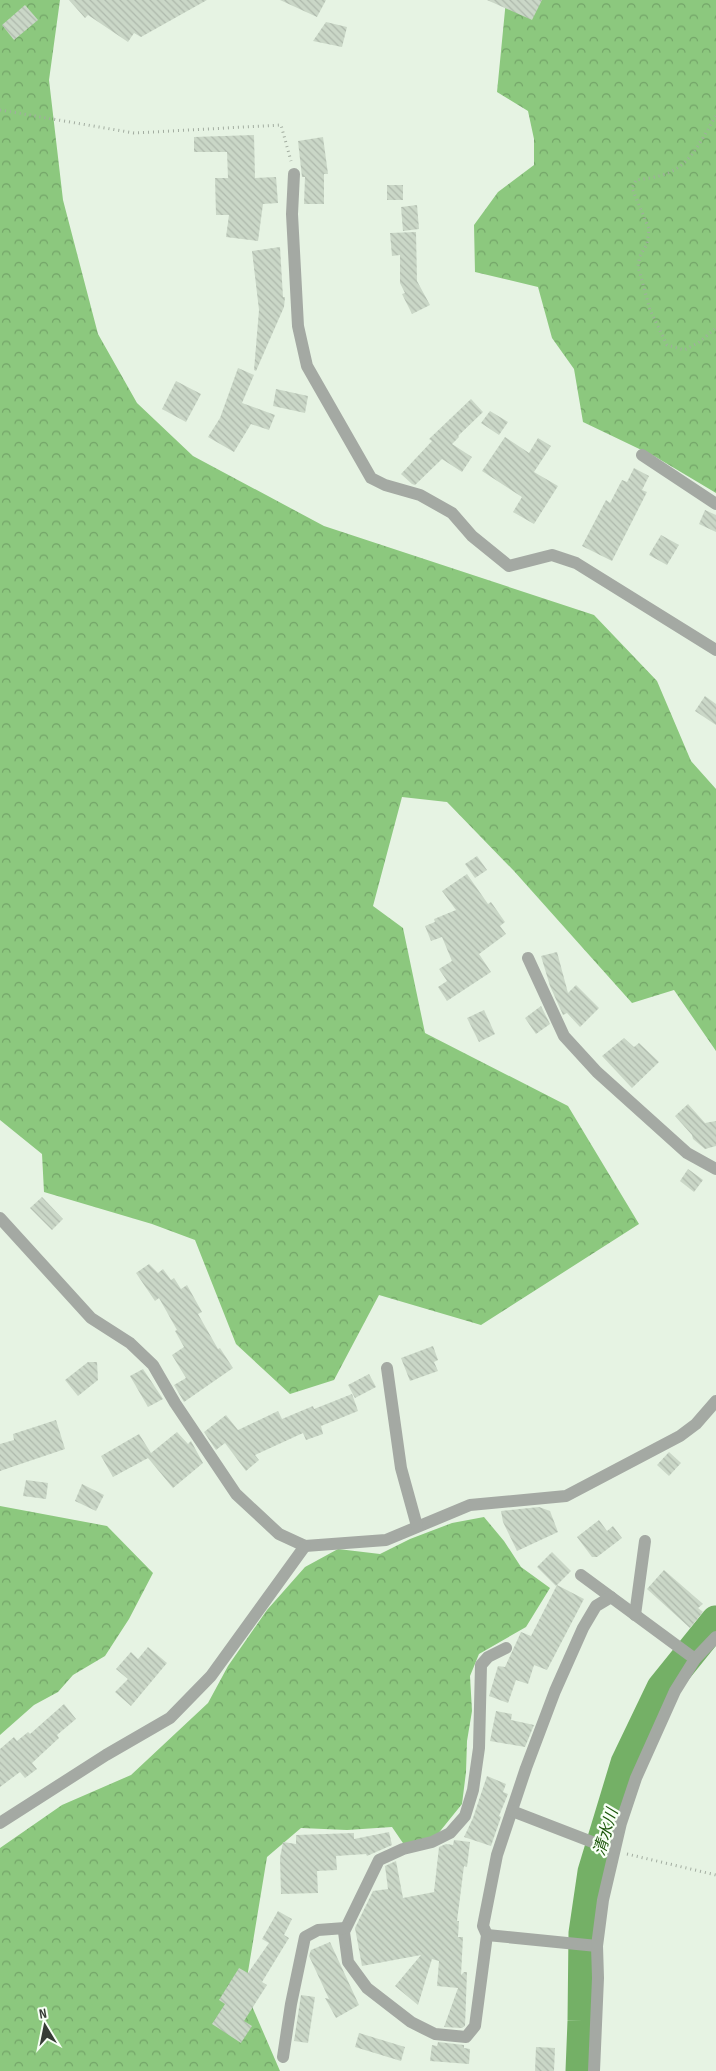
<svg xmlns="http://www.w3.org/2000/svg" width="716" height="2071" font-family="'Sofia Sans Condensed','Noto Sans JP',sans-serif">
  <defs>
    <pattern id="forest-crowns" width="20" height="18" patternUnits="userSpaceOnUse" patternTransform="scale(1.25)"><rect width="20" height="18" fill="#8cc87e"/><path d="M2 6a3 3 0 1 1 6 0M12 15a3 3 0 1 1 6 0" fill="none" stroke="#73a468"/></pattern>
    <pattern id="building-back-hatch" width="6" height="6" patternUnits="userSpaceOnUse" patternTransform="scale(1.25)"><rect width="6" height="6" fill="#cad7c7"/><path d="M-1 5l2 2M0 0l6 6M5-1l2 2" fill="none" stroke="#aeb9ac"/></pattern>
  </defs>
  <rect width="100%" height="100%" fill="#e6f3e3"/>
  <!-- forest -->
  <g fill="url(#forest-crowns)">
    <polygon points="0,0 60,0 49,80 63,200 98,334 137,403 193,456 324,526 594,615 657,681 691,761 716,789 716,1051 674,990 632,1003 514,871 447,802 402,797 373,906 403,928 425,1033 568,1106 639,1224 481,1325 379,1295 334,1380 290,1394 236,1344 195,1240 152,1224 44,1192 42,1154 0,1120"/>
    <polygon points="506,0 716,0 716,493 654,456 583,422 574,369 552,338 538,287 475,272 474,225 498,192 534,165 534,139 528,111 497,92"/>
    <polygon points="0,1506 107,1526 153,1573 129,1619 105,1656 73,1675 58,1692 34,1705 0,1735"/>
    <polygon points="484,1517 504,1541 521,1567 550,1588 526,1627 479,1654 470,1676 472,1711 467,1741 466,1772 462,1804 437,1835 405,1846 392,1827 347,1830 301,1828 267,1857 245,1990 280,2071 0,2071 0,1848 62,1805 131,1775 208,1703 228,1666 267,1610 305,1567 338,1549 380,1554 410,1539 452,1523"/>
  </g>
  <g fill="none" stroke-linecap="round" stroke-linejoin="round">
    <!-- river -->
    <polyline stroke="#74b066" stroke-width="31" points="581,2071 583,2021 584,1933 593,1872 626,1763 662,1688 716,1621"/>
  </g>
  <!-- building -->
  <g fill="url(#building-back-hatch)">
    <polygon points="69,0 207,0 141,37 134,33 128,42 88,15 85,18"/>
    <polygon points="280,0 326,0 317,17"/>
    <polygon points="487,0 542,0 532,20"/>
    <polygon points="25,5 38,20 14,40 2,25"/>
    <polygon points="326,22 347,27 342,47 313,41"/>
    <polygon points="254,135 255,178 276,177 278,203 263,204 258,241 226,237 229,215 216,215 215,178 228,178 227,152 194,152 194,137"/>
    <polygon points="323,137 328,174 324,174 324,204 304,204 305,177 302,177 298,141"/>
    <rect x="387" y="185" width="16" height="15"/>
    <polygon points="417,205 419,229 403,231 401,207"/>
    <polygon points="416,232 417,281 430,305 412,314 402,294 405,293 400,283 400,255 392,256 390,233"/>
    <polygon points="280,247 283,297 285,297 284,307 256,371 254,370 259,310 252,251"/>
    <polygon points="238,368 254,375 242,403 275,415 269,430 251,424 234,452 208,437 220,418"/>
    <polygon points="176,381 201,394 186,422 162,409"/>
    <polygon points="276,389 308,396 305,413 273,406"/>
    <polygon points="471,399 483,412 458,436 459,437 452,444 472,457 462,472 442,459 415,485 412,484 401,474 432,441 429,439"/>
    <polygon points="490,411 508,422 499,435 481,423"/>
    <polygon points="505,437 529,453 538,438 551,446 534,472 558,486 534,524 513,512 522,497 482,471"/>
    <polygon points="634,468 649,476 642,490 647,492 612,561 582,546 606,500 610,503 622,480 627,482"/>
    <polygon points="705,510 716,515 716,532 699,524"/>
    <polygon points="661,535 679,545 667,565 649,555"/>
    <polygon points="705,696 716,704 716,725 695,711"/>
    <polygon points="477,856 487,870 475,878 465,864"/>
    <polygon points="467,874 488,904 491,902 505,922 500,926 506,934 479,954 491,972 447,1001 438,987 447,981 439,969 452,961 442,937 431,941 425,926 435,922 434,919 456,910 442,891"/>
    <polygon points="557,952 568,993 576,985 599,1008 580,1027 567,1013 563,1015 550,986 541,956"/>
    <polygon points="541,1006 550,1024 536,1034 525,1018"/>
    <polygon points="484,1010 495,1034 479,1042 467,1018"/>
    <polygon points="624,1038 634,1047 639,1043 659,1062 632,1088 602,1056"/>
    <polygon points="688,1104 705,1123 716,1121 716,1146 705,1149 693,1139 692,1135 675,1116"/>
    <polygon points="688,1169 703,1180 694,1192 680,1181"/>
    <polygon points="42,1197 63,1219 52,1230 30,1208"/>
    <polygon points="149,1264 158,1273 163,1269 171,1280 174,1278 181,1289 187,1285 202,1312 198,1314 218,1349 220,1348 233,1368 184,1402 174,1385 186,1378 172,1355 184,1347 175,1331 177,1330 159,1298 155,1301 136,1273"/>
    <polygon points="433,1346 438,1360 434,1362 438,1371 410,1381 401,1358"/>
    <polygon points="88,1362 97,1362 98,1380 78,1396 65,1380"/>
    <polygon points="143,1369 163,1399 148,1407 130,1376"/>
    <polygon points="369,1374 376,1387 355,1398 348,1385"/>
    <polygon points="352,1394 358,1411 321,1426 323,1434 306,1440 303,1433 255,1455 259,1460 246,1471 225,1443 216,1450 204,1432 226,1415 238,1430 278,1411 282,1419 313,1406 314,1409"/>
    <polygon points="56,1420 65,1449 0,1471 0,1444 14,1440 13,1434"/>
    <polygon points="177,1432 188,1444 191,1441 203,1463 173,1488 148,1458 113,1477 101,1456 139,1434 151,1453"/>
    <polygon points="669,1452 681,1463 669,1476 657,1465"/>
    <polygon points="26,1480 48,1483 46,1499 23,1496"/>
    <polygon points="82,1484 104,1495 96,1511 75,1501"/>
    <polygon points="539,1507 550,1511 558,1532 517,1551 503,1522 501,1511"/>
    <polygon points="599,1520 607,1531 613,1526 622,1538 597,1557 592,1557 577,1537"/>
    <polygon points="552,1552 571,1571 556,1586 537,1567"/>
    <polygon points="664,1570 703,1604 698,1608 703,1612 690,1628 647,1589"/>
    <polygon points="557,1585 584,1599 547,1670 534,1665 528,1684 516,1680 508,1703 489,1696 498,1666 505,1667 521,1632 531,1636"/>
    <polygon points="148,1647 167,1663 131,1706 115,1692 128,1679 116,1669 131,1652 138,1659"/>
    <polygon points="64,1704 76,1719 57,1735 59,1738 32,1763 37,1769 25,1778 20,1772 0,1787 0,1749 14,1737 17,1741 28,1732 30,1734"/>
    <polygon points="496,1711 512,1714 511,1720 534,1725 525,1747 490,1741"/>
    <polygon points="487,1776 506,1784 503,1792 508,1794 499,1816 501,1817 491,1846 464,1837 473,1818"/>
    <polygon points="389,1832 392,1845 367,1856 366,1854 336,1856 337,1870 317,1871 318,1893 281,1894 280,1858 283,1842 296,1844 296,1835 354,1833 354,1839"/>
    <polygon points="454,1840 470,1842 467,1867 464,1866 457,1921 459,1921 458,1937 463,1937 461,1975 464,1972 467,1972 465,2026 462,2028 444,2027 458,1988 437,1986 439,1961 432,1959 418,2005 395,1986 421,1955 362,1966 355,1928 373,1891 388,1889 385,1866 396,1861 403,1898 434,1892 439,1847 446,1844 453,1845"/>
    <polygon points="278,1911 292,1919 284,1935 289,1938 262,1982 267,1985 244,2021 252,2026 241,2043 212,2024 225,2004 219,2000 239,1968 248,1973 269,1943 262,1939"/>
    <polygon points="330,1942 359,2005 336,2018 325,1998 329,1999 309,1956 311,1950"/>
    <polygon points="301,1995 315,1997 308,2043 294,2041"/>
    <polygon points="359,2033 405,2047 401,2061 355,2047"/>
    <polygon points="438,2042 464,2045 464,2048 470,2049 469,2064 430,2061 432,2045 437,2046"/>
    <polygon points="536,2047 555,2048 554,2071 535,2071"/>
  </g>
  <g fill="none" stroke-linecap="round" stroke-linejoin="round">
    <!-- path -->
    <g stroke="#a2aca0" stroke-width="3" stroke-dasharray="1 4" stroke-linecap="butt">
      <polyline points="0,110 134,133 281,125 291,161"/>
      <path d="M716,116C700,141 691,168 659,176C652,178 643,179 636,180L632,188L649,229L647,244L640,256L638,266L650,310L667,345L684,350L698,343L716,328"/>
      <polyline points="627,1854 716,1875"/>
    </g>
    <!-- minor -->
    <g stroke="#a4a9a3" stroke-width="12">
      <polyline points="294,174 292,214 298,326 307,366 371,478 385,485 420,495 452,513 472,536 509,566 552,555 576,563 716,650"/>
      <polyline points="642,455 716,504"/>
      <polyline points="528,958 564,1036 597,1072 687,1153 716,1169"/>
      <polyline points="0,1218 91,1318 130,1343 153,1365 175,1403 236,1494 279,1534 305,1546 386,1540 470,1505 566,1496 680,1436 696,1424 716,1401"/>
      <polyline points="387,1368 401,1468 417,1526"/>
      <polyline points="581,1575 695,1659"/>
      <polyline points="635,1615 645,1541"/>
      <polyline points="506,1648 488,1657 481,1665 479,1748 473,1790 465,1816 450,1833 432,1842 403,1849 379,1860 344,1932 348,1962 367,1988 411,2022 435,2034 466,2037 475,2026 487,1935 483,1926 497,1855 526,1768 555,1691 583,1628 596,1606 611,1597"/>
      <polyline points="512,1811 613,1850"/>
      <polyline points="0,1823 106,1755 170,1718 211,1676 305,1546"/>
      <polyline points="487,1935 597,1946"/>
      <polyline points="283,2057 291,2004 305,1937 318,1930 345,1928"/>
      <polyline points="594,2071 598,1978 597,1946 603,1900 621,1823 636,1778 675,1691 695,1659 716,1637"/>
    </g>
  </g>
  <g text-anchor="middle" stroke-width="4.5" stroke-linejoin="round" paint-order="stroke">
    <!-- water labels -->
    <g font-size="16" font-style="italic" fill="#1e580d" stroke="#f7fff5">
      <text transform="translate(605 1832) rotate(-73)" y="6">清水川</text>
    </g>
  </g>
  <!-- north arrow -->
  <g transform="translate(45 2026) rotate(350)" stroke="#f7fff5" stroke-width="4" paint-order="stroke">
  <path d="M0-4L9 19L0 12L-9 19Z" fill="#373c36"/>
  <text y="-8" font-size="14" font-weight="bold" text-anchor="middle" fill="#373c36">N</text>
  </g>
</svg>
